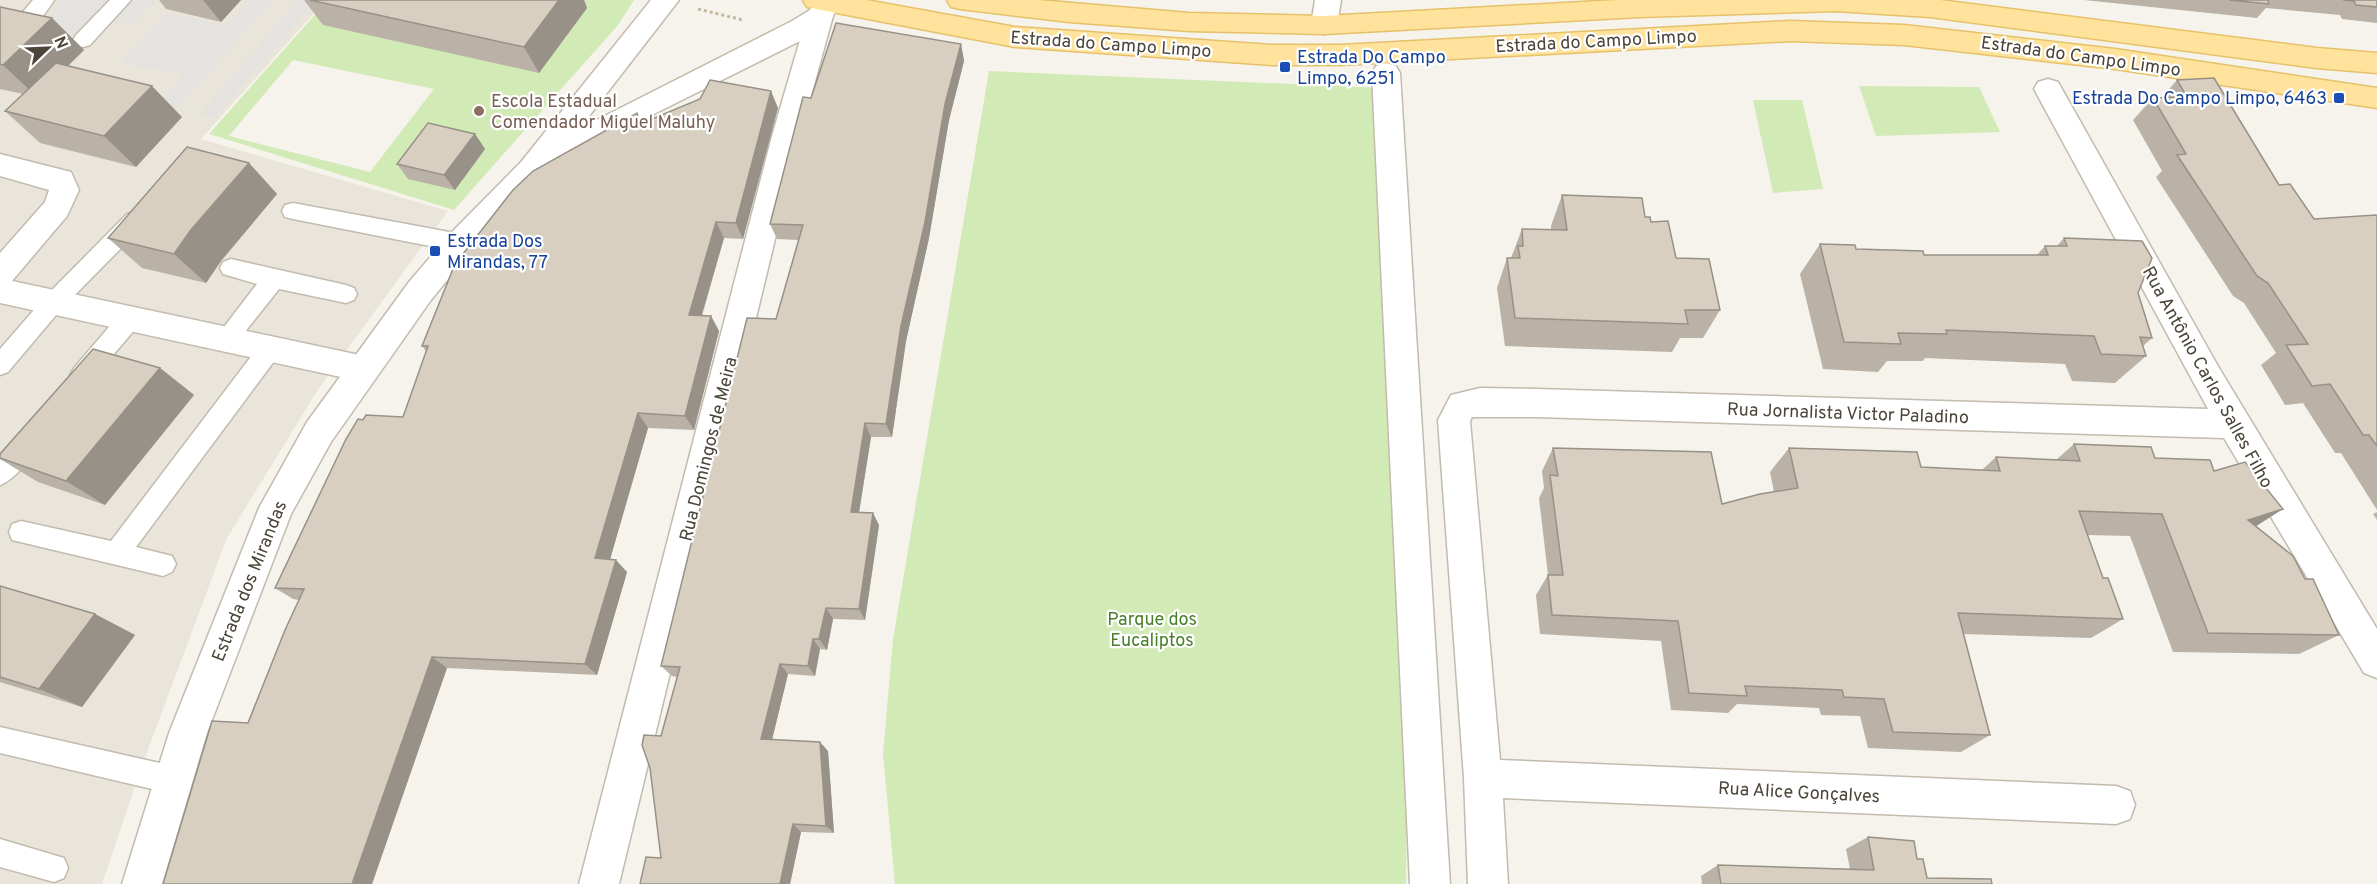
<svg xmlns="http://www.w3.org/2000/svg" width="2377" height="884" font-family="Overpass,sans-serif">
  <rect width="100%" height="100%" fill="#f6f3ec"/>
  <!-- residential -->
  <polygon fill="#eae5da" points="0,0 326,0 201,139 448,211 319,388 227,538 144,760 102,884 0,884"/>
  <!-- green -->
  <g fill="#d2eab5" fill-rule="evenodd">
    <path d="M328,0H634L618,25L454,210L209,134ZM293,60L434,89L370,172L229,136Z"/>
    <polygon points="989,71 1384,88 1408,644 1406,884 895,884 883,754 893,639"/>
    <polygon points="1859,86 1979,87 2000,132 1876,136"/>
    <polygon points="1753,100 1802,100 1823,189 1773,193"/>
  </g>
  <!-- parking -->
  <g fill="#e5e3e0">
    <polygon points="63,0 109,0 69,41 30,33"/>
    <polygon points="133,0 156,0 133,26 112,21"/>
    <polygon points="248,0 273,0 177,109 157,106 182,74 120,63 168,13 225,25"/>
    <polygon points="297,0 317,0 214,118 199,115"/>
  </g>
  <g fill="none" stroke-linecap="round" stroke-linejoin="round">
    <!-- service casing -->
    <g stroke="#c2bbae" stroke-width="3">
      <g id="service">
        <path d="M33,0H54C46,13 30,37 13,32L10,27Z"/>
        <polygon points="110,0 131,0 90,45 83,47 76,45 73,40 76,35"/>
        <polygon points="293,203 460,234 468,237 471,243 468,249 460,252 293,219 285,217 282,211 285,205"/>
        <polygon points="135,212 143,214 146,220 143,226 62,308 8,372 0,375 0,349 46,296 127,214"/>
        <polygon points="231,259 346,285 354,288 357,294 354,300 346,303 279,289 233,347 225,349 217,347 214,340 257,284 223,274 220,268 223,262"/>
        <polygon points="129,311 137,313 140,320 137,327 90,382 82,385 74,382 70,375 74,368 121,313"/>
        <polygon points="270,339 278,342 282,349 278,356 136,547 172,556 176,564 172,572 163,576 12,540 9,532 12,524 21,521 111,541 262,342"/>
        <path d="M29,429L37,432L41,439C34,455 16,479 0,485V456L21,432Z"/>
        <polygon points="0,727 173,766 183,770 187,780 183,790 173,794 0,753"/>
        <polygon points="0,839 64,858 68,868 64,878 54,882 0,867"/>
      </g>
    </g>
    <!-- minor casing -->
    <g stroke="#c2bbae" stroke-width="3">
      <g id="minor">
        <polygon points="1315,0 1341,0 1337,25 1333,32 1324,34 1315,32 1311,25"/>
        <polygon points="820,7 829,9 833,16 800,136 619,884 579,884 772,136 807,16 811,9"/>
        <polygon points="1386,63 1396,66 1400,73 1450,884 1410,884 1372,73 1376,66"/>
        <polygon points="2048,79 2058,82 2219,368 2377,629 2377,678 2364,673 2224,438 1537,417 1472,417 1470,421 1500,760 2116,786 2130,791 2135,805 2130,819 2116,824 1503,798 1508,884 1468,884 1464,778 1438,420 1451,395 1480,388 1537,389 2208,409 2034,89 2038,82"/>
        <polygon points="0,154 71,172 79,190 67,216 12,281 364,356 375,360 380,369 375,378 364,382 0,303 0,253 45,202 49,190 0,176"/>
      </g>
    </g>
    <!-- tertiary casing -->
    <g stroke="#c2bbae" stroke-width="3">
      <polygon id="tertiary" points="651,0 679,0 579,129 792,21 810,10 816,0 842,0 829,23 812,35 644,119 556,169 546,172 471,251 431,300 331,442 291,514 207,733 162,884 122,884 169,733 259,508 307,422 409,282 449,235 521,162"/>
    </g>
    <!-- primary casing -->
    <g stroke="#e6c16a" stroke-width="3">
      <g id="primary">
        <polygon points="803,0 866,0 1015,27 1272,45 1341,45 1790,21 1904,25 2115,49 2377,88 2377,108 2115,69 1904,45 1790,41 1341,65 1272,65 1015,47 816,9 807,7"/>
        <polygon points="947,0 1038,0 1189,13 1324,16 1619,0 1940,0 2317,48 2377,53 2377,73 2317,68 1930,17 1835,11 1640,17 1324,34 1189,31 1069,22 960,9 951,7"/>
      </g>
    </g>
    <!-- path -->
    <polyline stroke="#c4b79f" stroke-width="3" stroke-dasharray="3 3" stroke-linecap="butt" points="698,9 743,20"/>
    <!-- service -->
    <use href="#service" fill="#fff" fill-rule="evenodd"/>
    <!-- minor -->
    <use href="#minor" fill="#fff" fill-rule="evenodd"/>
    <!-- tertiary -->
    <use href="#tertiary" fill="#fff" fill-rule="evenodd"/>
    <!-- primary -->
    <use href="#primary" fill="#ffe39c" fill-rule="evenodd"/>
  </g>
  <!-- wall -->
  <g fill="#bab2a6">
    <polygon points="159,0 241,0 221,22 166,9"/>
    <polygon points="304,0 584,0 587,8 539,73 323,25"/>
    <polygon points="2084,0 2377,0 2377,23 2342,19 2340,15 2266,8 2257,18"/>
    <polygon points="0,7 52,18 84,50 68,65 182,117 136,167 40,143 5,111 23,94 0,89"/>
    <polygon points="961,44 964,61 949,120 929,238 906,341 892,437 871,437 859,512 879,525 865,620 833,619 827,650 820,649 815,676 788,674 772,740 828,751 834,833 801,832 790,884 640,884 661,858 650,768 661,736 677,677 672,676 661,666 776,319 798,240 777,239 770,224 811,98"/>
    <polygon points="2177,80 2279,185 2314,219 2377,216 2377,510 2341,453 2335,453 2303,403 2285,405 2261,365 2276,353 2244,303 2233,296 2156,177 2162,171 2133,120 2153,98 2161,98"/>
    <polygon points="778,108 743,239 724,238 702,316 711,316 719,331 694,430 648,428 610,559 627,572 597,675 447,668 372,884 163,884 248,723 299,600 293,599 275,588 363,420 403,417 426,351 422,346 642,123"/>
    <polygon points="475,134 485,149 455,190 408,179 397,164"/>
    <polygon points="249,163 277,194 221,261 206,283 142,268 108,238"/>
    <polygon points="1562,195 1645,217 1651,222 1676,258 1720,310 1703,338 1680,338 1672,352 1505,346 1497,288 1507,258 1511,258 1522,229 1551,230 1551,226"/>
    <polygon points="2064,238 2138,293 2152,338 2143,346 2146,356 2115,383 2072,381 2065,364 1925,358 1923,361 1887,361 1878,372 1823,369 1800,274 1820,244 1856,249 1924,255 2037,255 2045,246 2057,246"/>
    <polygon points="160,368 194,395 105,505 38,482 0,459 0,454"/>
    <polygon points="2074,444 2155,458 2214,471 2256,527 2305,579 2339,635 2299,654 2173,652 2130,536 2087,535 2103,578 2123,619 2091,638 1963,634 1990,735 1961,752 1868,748 1860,716 1821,715 1819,708 1737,704 1728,713 1671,710 1661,641 1540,634 1536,595 1548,575 1539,498 1544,488 1542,471 1553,448 1722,504 1774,492 1770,472 1789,448 1921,467 1982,470 1996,457 2056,460"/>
    <polygon points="2377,512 2377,520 2373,514"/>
    <polygon points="0,586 95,614 135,635 82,707 0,682"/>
    <polygon points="1868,837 1917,859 1927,878 1992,884 1702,884 1701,876 1718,865 1850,869 1846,849"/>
  </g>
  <!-- shaded-wall -->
  <g fill="#979187">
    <polygon points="203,0 241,0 221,22"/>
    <polygon points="559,0 584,0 587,8 539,73 524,47"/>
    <polygon points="52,18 84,50 37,97 3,65"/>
    <polygon points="961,44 964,61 949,120 929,238 906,341 892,437 886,424 901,326 945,104"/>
    <polygon points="152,86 182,117 136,167 104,136"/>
    <polygon points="771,91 778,108 743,239 736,223"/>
    <polygon points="475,134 485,149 455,190 444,175"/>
    <polygon points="249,163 277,194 221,261 206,283 174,254 190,231"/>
    <polygon points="716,222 724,238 697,331 689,315"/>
    <polygon points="711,316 719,331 694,430 685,416"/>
    <polygon points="160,368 194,395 105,505 66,481"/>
    <polygon points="638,413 648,428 607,570 595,558"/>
    <polygon points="865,423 871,437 857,525 851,512"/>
    <polygon points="2283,509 2247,532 2248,520"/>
    <polygon points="873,513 879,525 865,620 859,609"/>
    <polygon points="616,560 627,572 597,675 585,664"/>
    <polygon points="826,608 833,619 827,650 819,639"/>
    <polygon points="95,614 135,635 82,707 39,689"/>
    <polygon points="813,639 820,649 815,676 808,666"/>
    <polygon points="432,657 447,668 372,884 352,884"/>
    <polygon points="780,664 788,674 770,748 761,739"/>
    <polygon points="820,742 828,751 834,833 826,826"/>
    <polygon points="793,824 801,832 790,884 780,884"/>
  </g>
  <!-- building -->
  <g fill="#d8cfc1" stroke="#979187" stroke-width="1.5">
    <polygon points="310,0 559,0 524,47"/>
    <polygon points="2229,0 2268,0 2269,4"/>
    <polygon points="2343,0 2377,0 2377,7 2356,5 2354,1"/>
    <polygon points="0,7 52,18 3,65 0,64"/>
    <polygon points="836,23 961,44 945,104 925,222 901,326 886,424 865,423 851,512 873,513 859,609 826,608 819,639 813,639 808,666 780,664 761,739 820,742 826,826 793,824 780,884 640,884 646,857 661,858 650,768 642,745 644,735 661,736 680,667 661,666 747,318 776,319 803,225 770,224 803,97 811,98"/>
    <polygon points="56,63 152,86 104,136 5,111"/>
    <polygon points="2214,78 2279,185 2290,184 2314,219 2376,215 2377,216 2377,446 2369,435 2363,435 2330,384 2312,386 2286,345 2308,344 2268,283 2257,276 2177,155 2186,154 2153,98 2187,97 2177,80"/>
    <polygon points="710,80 771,91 736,223 716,222 689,315 711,316 685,416 638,413 595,558 616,560 585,664 432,657 352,884 163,884 212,721 248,723 285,630 304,589 275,588 346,439 358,419 363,420 366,415 403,417 428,346 422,346 455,264 513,190 533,171 637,113 640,124 700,99"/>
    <polygon points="428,123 475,134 444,175 397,164"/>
    <polygon points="187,147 249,163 190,231 174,254 108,238"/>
    <polygon points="1562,195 1642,198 1645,217 1650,217 1651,222 1668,221 1676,258 1709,259 1720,310 1685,310 1688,324 1515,318 1507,258 1520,258 1518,246 1523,246 1522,229 1567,230"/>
    <polygon points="2064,238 2142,241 2152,258 2138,293 2152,338 2140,337 2146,356 2101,354 2094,336 1946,330 1947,334 1898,333 1901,344 1844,342 1820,244 1855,245 1856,249 1923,251 1924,255 2048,255 2045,246 2067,246"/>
    <polygon points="93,349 160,368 66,481 0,458 0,454"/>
    <polygon points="2074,444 2151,447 2155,458 2210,460 2214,471 2245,462 2283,509 2248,520 2293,556 2305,579 2313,579 2339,635 2208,633 2162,514 2079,511 2103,578 2108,578 2123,619 1958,613 1990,735 1893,732 1884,699 1844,697 1842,690 1745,686 1747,696 1689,693 1678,621 1552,615 1548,575 1563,575 1550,475 1558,476 1553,448 1711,452 1722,504 1760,494 1798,488 1789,448 1917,452 1921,467 2000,471 1996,457 2080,461"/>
    <polygon points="0,586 95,614 39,689 0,677"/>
    <polygon points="1868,837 1914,841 1917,859 1923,859 1927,878 1991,879 1992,884 1721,884 1718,865 1874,870"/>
  </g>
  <!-- markers -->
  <g fill="#1a4fb4" stroke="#fff" stroke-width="2">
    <rect x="1279" y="61" width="12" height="12" rx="3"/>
    <rect x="2333" y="92" width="12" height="12" rx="3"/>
    <rect x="429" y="245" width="12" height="12" rx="3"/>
  </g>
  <circle fill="#8d6e63" stroke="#fff" stroke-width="2" cx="479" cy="111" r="6"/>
  <g text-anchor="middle" stroke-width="4.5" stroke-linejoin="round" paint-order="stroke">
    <!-- street labels -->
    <g font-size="18" fill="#4b4439" stroke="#fff">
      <text transform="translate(1596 41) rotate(-3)" y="6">Estrada do Campo Limpo</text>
      <text transform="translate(1111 44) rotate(4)" y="6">Estrada do Campo Limpo</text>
      <text transform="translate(2081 56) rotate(8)" y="6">Estrada do Campo Limpo</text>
      <text transform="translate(2208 377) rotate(61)" y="6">Rua Antônio Carlos Salles Filho</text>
      <text transform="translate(1848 413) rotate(2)" y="6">Rua Jornalista Victor Paladino</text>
      <text transform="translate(708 449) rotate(-76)" y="6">Rua Domingos de Meira</text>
      <text transform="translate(249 581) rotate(-68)" y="6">Estrada dos Mirandas</text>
      <text transform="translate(1799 792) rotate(3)" y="6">Rua Alice Gonçalves</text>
    </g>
    <!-- transit labels -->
    <g font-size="18" fill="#164399" stroke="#fff" text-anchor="start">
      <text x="1297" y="63">Estrada Do Campo<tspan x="1297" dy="21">Limpo, 6251</tspan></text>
      <text x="2327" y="104" text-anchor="end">Estrada Do Campo Limpo, 6463</text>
      <text x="447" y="247">Estrada Dos<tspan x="447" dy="21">Mirandas, 77</tspan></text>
    </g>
    <!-- education labels -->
    <g font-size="18" fill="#785e54" stroke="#fff" text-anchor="start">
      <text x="491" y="107">Escola Estadual<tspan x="491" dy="21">Comendador Miguel Maluhy</tspan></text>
    </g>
    <!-- park labels -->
    <g font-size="18" fill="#4a7f2a" stroke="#fff">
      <text x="1152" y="625">Parque dos<tspan x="1152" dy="21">Eucaliptos</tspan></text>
    </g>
  </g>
  <!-- north arrow -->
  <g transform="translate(48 48) rotate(67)" stroke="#ffffff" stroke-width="4.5" paint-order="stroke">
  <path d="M0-4.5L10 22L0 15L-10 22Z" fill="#4b4439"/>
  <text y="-9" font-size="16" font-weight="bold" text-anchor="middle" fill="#4b4439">N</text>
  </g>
</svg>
